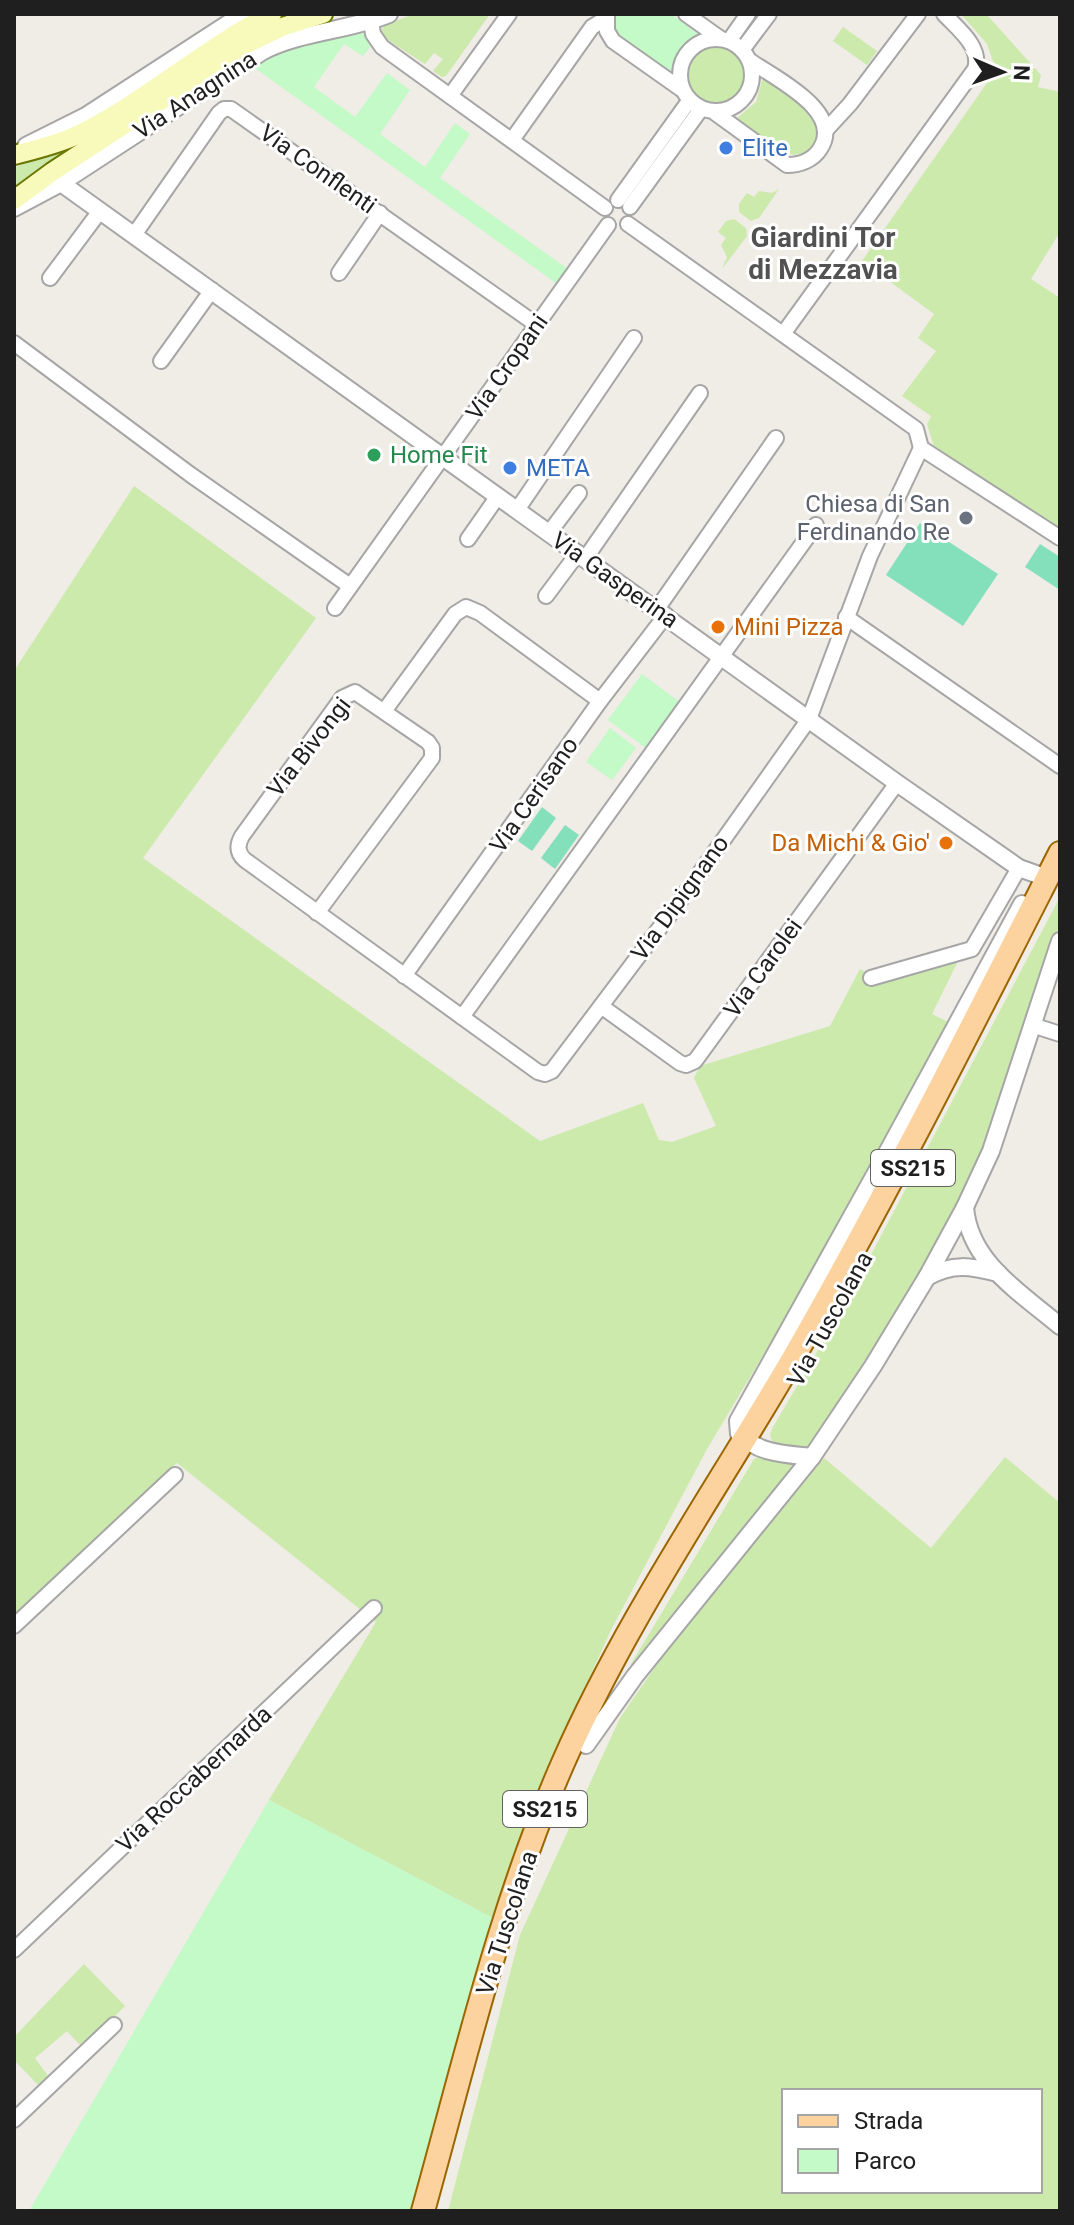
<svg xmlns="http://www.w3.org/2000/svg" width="1074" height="2225" font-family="Roboto,sans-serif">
  <rect width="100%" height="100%" fill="#f0ece6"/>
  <!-- grass -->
  <g fill="#cbeaac" fill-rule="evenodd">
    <polygon points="413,14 490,14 446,76 442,77 433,71 443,59 434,53 425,64 383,37 380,33 384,26"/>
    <polygon points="961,14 988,16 1041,75 1038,87 1060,92 1060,232 1031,279 1060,298 1060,530 934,447 927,424 931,416 902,396 936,351 918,338 934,314 862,261 987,83 988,75 994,64 987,44"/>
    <polygon points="843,27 877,51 867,65 833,41"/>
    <circle cx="717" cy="76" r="30"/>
    <path d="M763,77L815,115C817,126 820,135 812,145C791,173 755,133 736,119L756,102Z"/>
    <polygon points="90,136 14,190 14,168"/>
    <polygon points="779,189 759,218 751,221 739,212 739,204 747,193 754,197 759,191 772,193"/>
    <polygon points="734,219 746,228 747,236 722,269 727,257 721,245 726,238 718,232 726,221"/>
    <polygon points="134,486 316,618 143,858 540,1141 643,1103 659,1140 672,1142 716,1126 694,1078 700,1066 830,1026 860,969 880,980 959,959 932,1014 950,1023 777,1332 707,1449 611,1630 550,1764 493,1918 269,1800 376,1622 177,1463 14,1615 14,671"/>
    <path d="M1060,897V923L977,1167C931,1265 871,1356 811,1446L804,1449L773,1446L770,1434L773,1427L845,1304Z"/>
    <polygon points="760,1456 799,1463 630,1671 631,1664 754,1459"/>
    <path d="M1005,1457L1060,1503V2211H448L520,1935L620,1718L664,1654L824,1458L931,1548ZM784,2091H1040V2191H784Z"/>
    <polygon points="84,1964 125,2006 83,2048 67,2031 35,2058 48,2076 38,2085 14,2060 14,2037"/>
  </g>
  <!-- park -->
  <g fill="#c3fac7">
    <path d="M610,14H671L699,35C682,44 672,58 669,77L612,34Z"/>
    <polygon points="359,32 363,34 371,46 363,56 344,44 314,87 355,117 387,73 410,90 380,134 425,167 455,123 470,134 440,178 568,269 556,283 252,66 289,48"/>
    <polygon points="642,674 681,703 647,749 608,720"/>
    <polygon points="610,728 636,748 612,780 586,762"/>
    <polygon points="269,1800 493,1918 412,2211 29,2211"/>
  </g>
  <!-- pitch -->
  <g fill="#84dfbb">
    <polygon points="920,523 998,574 963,626 886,575"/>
    <polygon points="1040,544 1060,557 1060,590 1025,567"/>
    <polygon points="542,807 556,818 532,851 518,841"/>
    <polygon points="565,825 579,835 555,869 541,858"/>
  </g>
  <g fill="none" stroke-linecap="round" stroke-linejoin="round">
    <!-- minor casing -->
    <g stroke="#a6a6a6" stroke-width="18">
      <g id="minor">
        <polyline points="607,14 607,31 613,41 681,89"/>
        <polyline points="686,14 721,39"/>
        <polyline points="371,21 373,34 382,47 605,208"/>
        <circle cx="716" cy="75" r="36"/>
        <polyline points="729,41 748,14"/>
        <polyline points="742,50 769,14"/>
        <polyline points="450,96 509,14"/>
        <path d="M714,112L787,165C800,165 813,160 820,149C845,111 774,78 749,60"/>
        <polyline points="826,130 850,104 918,14"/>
        <polyline points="512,140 592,27 605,19"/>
        <polyline points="618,200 689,101"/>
        <polyline points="630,207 701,109"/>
        <polyline points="628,224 916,429 921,448"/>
        <polyline points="134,235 219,113 224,109 231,109 537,325"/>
        <polyline points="339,273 380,213"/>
        <polyline points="50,278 100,211"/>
        <path d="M783,334L975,69C982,47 958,29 944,14"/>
        <polyline points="14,343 191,475 350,586"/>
        <polyline points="161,361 212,290"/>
        <polyline points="921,448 1060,538"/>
        <polyline points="517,510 634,338"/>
        <polyline points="549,533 579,493"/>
        <polyline points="468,539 498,496"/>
        <polyline points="585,559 700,393"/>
        <polyline points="546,596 578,553"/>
        <polyline points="335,608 608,225"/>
        <polyline points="657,609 776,438"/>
        <polyline points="846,617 1060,766"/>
        <polyline points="385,710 455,614 466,607 480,613 600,701"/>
        <path d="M317,913L432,758V748L428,742L355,692L342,698L242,836C237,845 237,853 245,860L538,1072L545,1074L552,1071L680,901L809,719L870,556L921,448"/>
        <polyline points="404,976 600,701 666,615"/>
        <polyline points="871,978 972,949 1019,868"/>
        <polyline points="601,1006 680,1063 686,1065 695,1061 897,783"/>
        <polyline points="462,1017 816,525"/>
        <polyline points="1032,1025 1060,1034"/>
        <polyline points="14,1626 175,1475"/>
        <polyline points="14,1950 374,1608"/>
        <polyline points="14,2120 114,2025"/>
      </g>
    </g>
    <!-- tertiary casing -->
    <g stroke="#a6a6a6" stroke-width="20">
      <g id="tertiary">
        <polyline points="26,146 86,116 243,14"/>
        <polyline points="61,183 897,783 1019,868 1047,878"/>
        <path d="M14,208L61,183L263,51C303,31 348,31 389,14"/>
        <path d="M965,1207C969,1262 1021,1293 1060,1326"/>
        <path d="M927,1277C953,1263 970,1266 998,1273"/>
        <path d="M812,1457C786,1454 759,1454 739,1434L738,1421L882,1162L1022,904"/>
        <polyline points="586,1745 635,1676 812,1457 873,1366 927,1277 965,1207 991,1151 1060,941"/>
      </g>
    </g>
    <!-- secondary casing -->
    <g stroke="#6c7805" stroke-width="22">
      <g id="secondary">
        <path d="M14,155C34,150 54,145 73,137C142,105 203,48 272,14"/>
        <polyline points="14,200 52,172 249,43 282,27 323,14"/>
      </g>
    </g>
    <!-- primary casing -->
    <g stroke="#9b6600" stroke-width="26">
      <path id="primary" d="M423,2211C465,2061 500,1906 563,1763C626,1619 716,1491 795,1355C889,1191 974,1022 1060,853"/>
    </g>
    <!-- minor -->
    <use href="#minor" stroke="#fff" stroke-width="14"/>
    <!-- tertiary -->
    <use href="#tertiary" stroke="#fff" stroke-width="16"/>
    <!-- secondary -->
    <use href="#secondary" stroke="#f7faba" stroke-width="18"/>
    <!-- primary -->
    <use href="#primary" stroke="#fcd39f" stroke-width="22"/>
  </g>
  <!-- markers -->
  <g fill="#3f7fe0" stroke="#fff" stroke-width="3">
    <circle cx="726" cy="148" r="8"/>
    <circle cx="510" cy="468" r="8"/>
  </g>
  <circle fill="#2e9e5b" stroke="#fff" stroke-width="3" cx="374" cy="455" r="8"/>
  <circle fill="#6b7280" stroke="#fff" stroke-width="3" cx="966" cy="518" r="8"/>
  <g fill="#e8710a" stroke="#fff" stroke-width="3">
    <circle cx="718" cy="627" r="8"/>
    <circle cx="946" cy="843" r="8"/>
  </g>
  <g text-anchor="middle" stroke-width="6" stroke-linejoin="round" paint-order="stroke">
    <!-- shield labels -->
    <g fill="#fff" stroke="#626262" stroke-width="2">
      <rect x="871" y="1150" width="84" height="36" rx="6"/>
      <rect x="503" y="1791" width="84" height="36" rx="6"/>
    </g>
    <g font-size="22" font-weight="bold" fill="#1f1f1f">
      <text x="913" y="1176">SS215</text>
      <text x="545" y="1817">SS215</text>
    </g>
    <!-- street labels -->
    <g font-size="24" fill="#1f1f1f" stroke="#fff">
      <text transform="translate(195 95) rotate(-33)" y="8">Via Anagnina</text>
      <text transform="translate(318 169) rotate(35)" y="8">Via Conflenti</text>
      <text transform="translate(507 367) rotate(-55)" y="8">Via Cropani</text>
      <text transform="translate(615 580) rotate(35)" y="8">Via Gasperina</text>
      <text transform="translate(309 747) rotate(-52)" y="8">Via Bivongi</text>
      <text transform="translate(534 795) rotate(-55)" y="8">Via Cerisano</text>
      <text transform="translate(680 898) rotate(-54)" y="8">Via Dipignano</text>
      <text transform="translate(763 968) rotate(-54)" y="8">Via Carolei</text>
      <text transform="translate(830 1319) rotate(-61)" y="8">Via Tuscolana</text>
      <text transform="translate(194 1779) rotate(-43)" y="8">Via Roccabernarda</text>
      <text transform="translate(507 1923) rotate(-72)" y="8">Via Tuscolana</text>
    </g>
    <!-- shop labels -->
    <g font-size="24" fill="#366cbe" stroke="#fff" text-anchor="start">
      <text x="742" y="156">Elite</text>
      <text x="526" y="476">META</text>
    </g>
    <!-- leisure labels -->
    <g font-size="24" fill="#27864d" stroke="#fff" text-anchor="start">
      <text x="390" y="463">Home Fit</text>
    </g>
    <!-- worship labels -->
    <g font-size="24" fill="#5b616d" stroke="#fff" text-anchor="end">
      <text x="950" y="512">Chiesa di San<tspan x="950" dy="28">Ferdinando Re</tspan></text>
    </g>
    <!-- food labels -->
    <g font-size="24" fill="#c56008" stroke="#fff" text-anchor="start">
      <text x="734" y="635">Mini Pizza</text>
      <text x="930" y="851" text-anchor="end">Da Michi &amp; Gio'</text>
    </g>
    <!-- quarter labels -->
    <g font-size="28" font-weight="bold" fill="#525252" stroke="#fff">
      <text x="823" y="247">Giardini Tor<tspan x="823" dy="32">di Mezzavia</tspan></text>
    </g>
  </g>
  <!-- border -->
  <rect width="1074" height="2225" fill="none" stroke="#1f1f1f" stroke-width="32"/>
  <!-- legend -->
  <rect x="782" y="2089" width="260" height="104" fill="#ffffff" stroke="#a5a5a5" stroke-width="2"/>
  <rect x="798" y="2115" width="40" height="12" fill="#fcd39f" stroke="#a5a5a5" stroke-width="2"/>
  <text x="854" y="2129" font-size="24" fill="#1f1f1f">Strada</text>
  <rect x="798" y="2149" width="40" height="24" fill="#c3fac7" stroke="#a5a5a5" stroke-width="2"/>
  <text x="854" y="2169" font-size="24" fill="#1f1f1f">Parco</text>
  <!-- north arrow -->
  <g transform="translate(1002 72) rotate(92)" stroke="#ffffff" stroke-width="6" paint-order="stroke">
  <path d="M0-6L14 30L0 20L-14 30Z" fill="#1f1f1f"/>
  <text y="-12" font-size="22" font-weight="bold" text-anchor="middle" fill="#1f1f1f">N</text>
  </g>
</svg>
